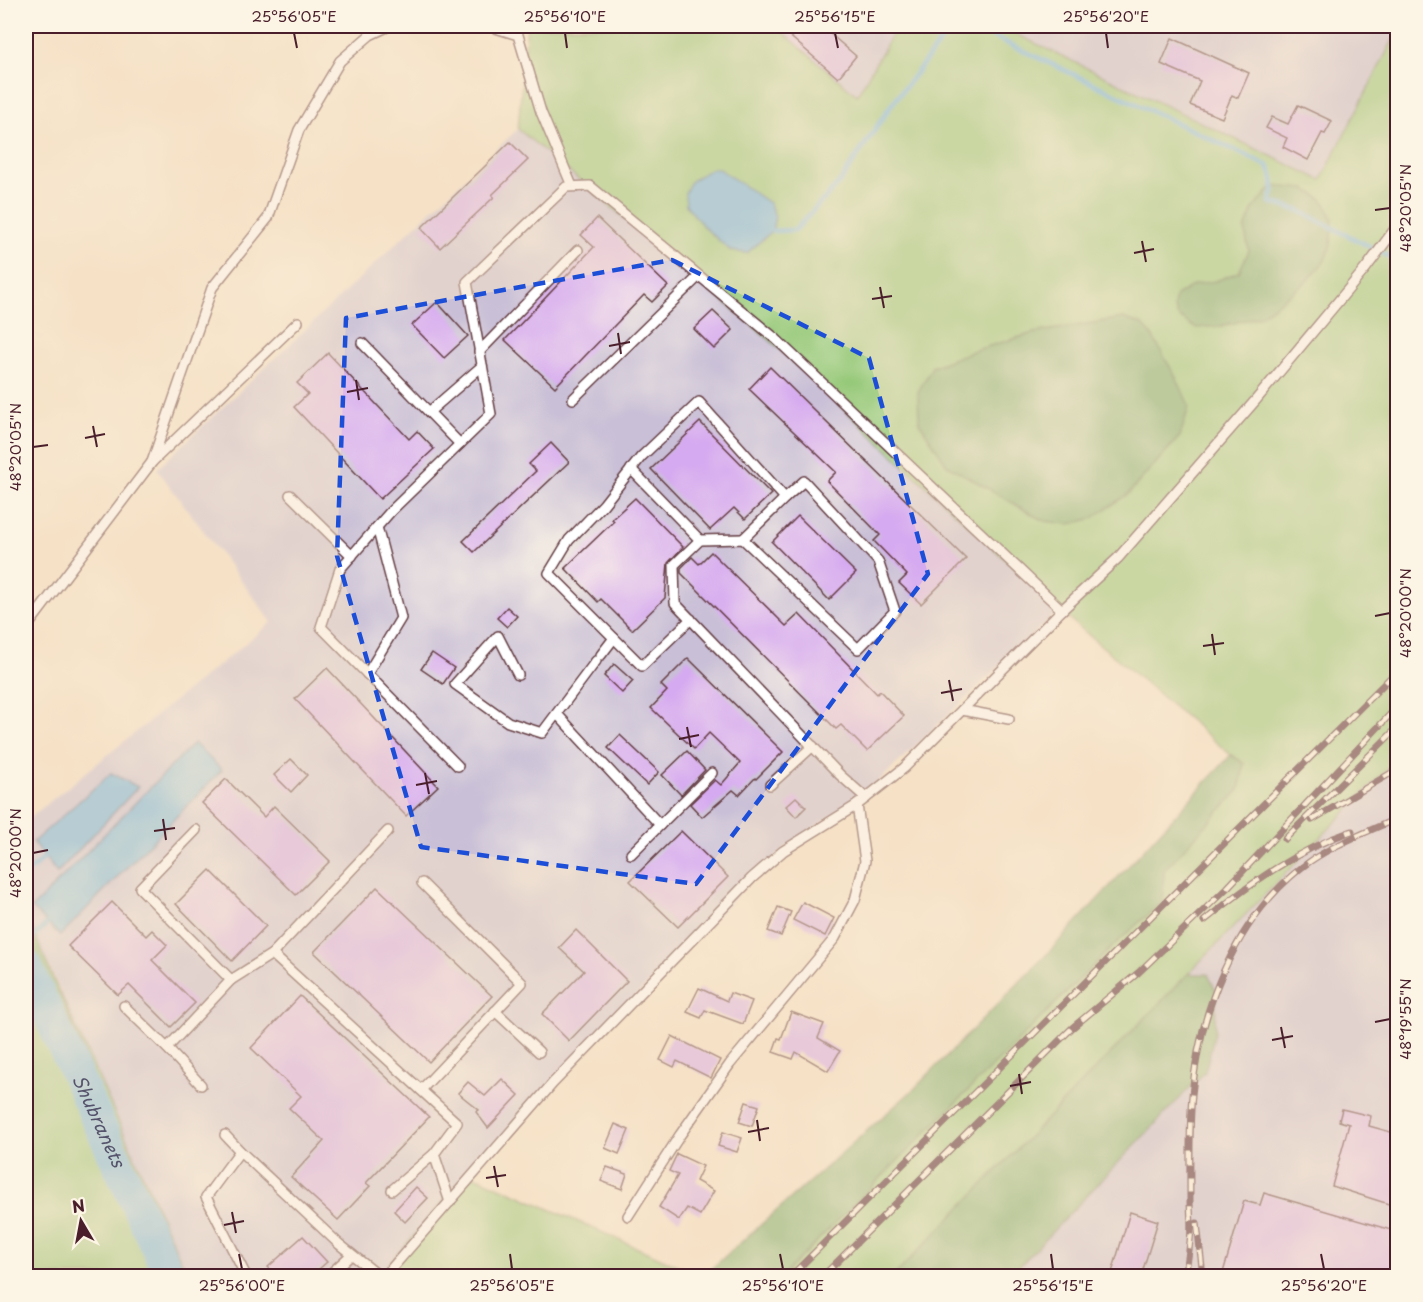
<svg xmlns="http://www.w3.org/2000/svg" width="1423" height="1302" font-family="'Playpen Sans',sans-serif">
  <rect width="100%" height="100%" fill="#fcf5e5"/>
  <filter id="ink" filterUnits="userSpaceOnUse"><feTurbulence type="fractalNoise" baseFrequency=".0167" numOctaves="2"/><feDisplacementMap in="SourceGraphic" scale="12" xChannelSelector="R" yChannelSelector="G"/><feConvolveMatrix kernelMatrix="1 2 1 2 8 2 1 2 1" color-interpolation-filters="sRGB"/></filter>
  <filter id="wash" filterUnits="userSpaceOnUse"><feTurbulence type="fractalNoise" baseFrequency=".008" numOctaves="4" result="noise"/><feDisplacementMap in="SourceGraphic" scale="24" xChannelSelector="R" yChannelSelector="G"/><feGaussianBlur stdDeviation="1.35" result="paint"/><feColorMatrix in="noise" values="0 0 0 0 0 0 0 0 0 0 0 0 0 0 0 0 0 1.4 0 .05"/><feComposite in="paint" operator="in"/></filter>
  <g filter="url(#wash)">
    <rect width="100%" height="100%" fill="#f5e1c6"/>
    <!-- industrial -->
    <g fill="#c9bfd7">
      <polygon points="775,26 897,26 857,95"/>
      <polygon points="999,26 1397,26 1398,32 1321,180"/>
      <polygon points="518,129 772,342 1059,610 869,790 783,849 599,1033 468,1173 379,1276 188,1276 26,914 26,821 272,622 157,469"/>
      <polygon points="1397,759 1397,1276 1010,1276 1205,1072 1207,974 1188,974"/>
    </g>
    <!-- green -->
    <g fill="#96c979" stroke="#707452" stroke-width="1.5" fill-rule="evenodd">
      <path d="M527,26H775L857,95L897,26H999L1321,180L1397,32V759L894,1276H782L1114,945L1162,902L1163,870L1239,790L1244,763L1231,755L1059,610L772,342L518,129ZM686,205L747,253L731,251L704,227ZM1245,229L1305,283L1260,316L1221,326L1194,285L1216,281L1239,272L1249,251ZM1123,318L1189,406L1180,436L1128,494L932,367L973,351L1034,333Z"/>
      <polygon points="61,994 188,1276 26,1276 26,1019"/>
      <polygon points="468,1173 701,1276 379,1276"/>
    </g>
    <!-- forest -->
    <g fill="#78ad69" stroke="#61664a" stroke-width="1.5">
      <polygon points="1273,186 1306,189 1323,200 1333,219 1331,245 1324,262 1305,283 1260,316 1221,326 1195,328 1178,316 1174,307 1176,296 1194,285 1216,281 1239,272 1249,251 1245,229 1253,209"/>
      <polygon points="1123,318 1143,325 1151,334 1177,379 1189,406 1180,436 1128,494 1091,519 1069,524 1044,521 947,465 919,422 918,392 932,367 973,351 1034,333"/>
      <polygon points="1231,755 1244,763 1239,790 1164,870 1162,902 1114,945 782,1276 703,1276 914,1089 1050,951"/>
      <path d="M26,914C77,1033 126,1156 179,1276H164L41,1009L26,1019Z"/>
      <polygon points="1188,974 1208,974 1216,991 1215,1032 1205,1072 1010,1276 894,1276"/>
    </g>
    <!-- water -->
    <g fill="#6ab4e2" stroke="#5a6a86" stroke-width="1.5">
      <polygon points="711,169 719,169 769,203 775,216 772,231 747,253 731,251 704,227 686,205 685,193 691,181"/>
      <polygon points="194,743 222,770 60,936 32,908"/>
      <polygon points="111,773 138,787 57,873 33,842"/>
    </g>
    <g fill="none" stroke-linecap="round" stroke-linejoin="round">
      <!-- stream -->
      <g stroke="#6ab4e2" stroke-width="5">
        <path d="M971,26L1268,166C1275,180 1275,188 1270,202L1300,211L1398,261"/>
        <polyline points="772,231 795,230 840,182 892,104 944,37 963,26"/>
        <polyline points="26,874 45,857"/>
        <polyline points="26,944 47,924"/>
      </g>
      <!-- river -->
      <path stroke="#6ab4e2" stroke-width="32" id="s1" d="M26,966L170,1276"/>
    </g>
    <g id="blocks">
      <!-- building -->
      <g fill="#d6aaf0">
        <polygon points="778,26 821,26 856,56 838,78"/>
        <polygon points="1172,38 1249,73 1238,98 1232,95 1222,118 1190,105 1200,81 1161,64"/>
        <polygon points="1298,105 1332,121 1325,134 1322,133 1308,160 1283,147 1287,138 1266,128 1272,117 1288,124"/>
        <polygon points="510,142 528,160 492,195 494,197 440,248 421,228"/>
        <polygon points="597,218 668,286 652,302 644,295 555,387 505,340 594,247 581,235"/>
        <polygon points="437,302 468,336 444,358 412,325"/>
        <polygon points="713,311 733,330 714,349 694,329"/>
        <polygon points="328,353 409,439 417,431 434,449 380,499 294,407 308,394 297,383"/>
        <polygon points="770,367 966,559 921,604 899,583 907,575 874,541 880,535 827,481 836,472 749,389"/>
        <polygon points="700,422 771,494 745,519 734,508 710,530 651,469"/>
        <polygon points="551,443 569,462 474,552 463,541 536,471 529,464"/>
        <polygon points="635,498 683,547 668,563 665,598 632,630 601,599 598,602 565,568 614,521 612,519"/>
        <polygon points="798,516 856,573 829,600 772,542"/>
        <polygon points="711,552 786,626 799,614 877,694 880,691 904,716 867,751 841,725 836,729 681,573 681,568 692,557 699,564"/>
        <polygon points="507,607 517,616 507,627 497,618"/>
        <polygon points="432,653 454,668 443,684 421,669"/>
        <polygon points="688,658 783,752 756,779 755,778 739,795 733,790 702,817 690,804 715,780 721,785 740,763 709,733 694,749 651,708 667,691 661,685"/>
        <polygon points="614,664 633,681 622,693 604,676"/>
        <polygon points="327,668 438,786 406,816 295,699"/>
        <polygon points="620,735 659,772 647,785 608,748"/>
        <polygon points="687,751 705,770 681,795 662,775"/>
        <polygon points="291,759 307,775 291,792 274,775"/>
        <polygon points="226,779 264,817 274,806 330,861 296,895 202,803"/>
        <polygon points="796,797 806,807 796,817 786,806"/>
        <polygon points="681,831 728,877 678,927 630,881"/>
        <polygon points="210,870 266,926 232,961 176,904"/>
        <polygon points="377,887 492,996 429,1062 314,952"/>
        <polygon points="112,902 146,936 152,930 167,945 152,960 195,1003 171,1027 129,985 118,995 68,946"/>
        <polygon points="803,902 834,918 825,936 793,920"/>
        <polygon points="778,907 791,912 781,936 768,931"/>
        <polygon points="576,930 627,981 569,1041 542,1014 584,971 559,948"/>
        <polygon points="699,988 727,1001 730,993 752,1001 743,1024 705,1010 701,1018 687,1012"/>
        <polygon points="300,996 429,1117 366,1183 370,1186 338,1220 291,1177 324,1141 289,1108 301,1096 251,1048"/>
        <polygon points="791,1012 824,1024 818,1038 840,1051 828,1071 796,1052 793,1059 773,1052 778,1038 781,1039"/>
        <polygon points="672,1036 720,1060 711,1078 677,1061 674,1067 660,1060"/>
        <polygon points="502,1079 519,1095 488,1128 476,1112 479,1110 458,1093 468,1082 485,1096"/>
        <polygon points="746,1102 759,1106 752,1126 739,1122"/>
        <polygon points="1342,1109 1371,1116 1369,1126 1398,1134 1398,1207 1332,1186 1349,1124 1339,1121"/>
        <polygon points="615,1124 629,1130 619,1154 605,1148"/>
        <polygon points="723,1132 742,1138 737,1152 718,1146"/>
        <polygon points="677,1154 703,1166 696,1181 714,1191 700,1215 687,1208 679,1220 659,1207 678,1175 669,1171"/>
        <polygon points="607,1167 627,1174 622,1189 601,1181"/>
        <polygon points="416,1187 428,1198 405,1222 394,1211"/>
        <polygon points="1264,1193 1398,1232 1398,1276 1222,1276 1244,1201 1260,1205"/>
        <polygon points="1130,1212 1158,1221 1141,1276 1111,1276"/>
        <polygon points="303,1236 327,1262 311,1276 277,1276 268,1267"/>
      </g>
    </g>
  </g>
  <g filter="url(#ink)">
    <use href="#blocks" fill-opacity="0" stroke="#643c42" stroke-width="1.5"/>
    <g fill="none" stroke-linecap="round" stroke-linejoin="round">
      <!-- lane casing -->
      <g stroke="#643c42" stroke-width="12">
        <g id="lane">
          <polyline points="489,26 518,35 541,112 572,186"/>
          <polyline points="362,343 460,444"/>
          <polyline points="479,352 578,250"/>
          <polyline points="573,399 699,276"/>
          <polyline points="429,412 482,366"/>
          <polyline points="152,462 212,288 268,218 299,130 340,61 370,35 389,26"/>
          <polyline points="631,469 700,540"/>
          <polyline points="290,495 352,556"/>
          <polyline points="743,539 785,498"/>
          <polyline points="691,619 642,666 549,573 569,540 603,505 641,457 699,402 785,498 804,481 878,561 895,611 858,649 743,539 700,540 674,565 675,603 840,775 866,798"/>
          <polyline points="26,628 152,462 298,322"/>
          <polyline points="601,655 614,638"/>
          <polyline points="367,674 401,618 377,527"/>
          <polyline points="518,675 498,636 455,684 508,722 542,733 596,661"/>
          <polyline points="962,710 1009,719"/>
          <polyline points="557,714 660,825 712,773"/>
          <polyline points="458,766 321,627 340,569 391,511 491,414 467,282 566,187 590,186 776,339 1062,610"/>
          <polyline points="770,785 813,746"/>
          <polyline points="196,830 140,888 231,980"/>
          <polyline points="631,854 660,825"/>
          <polyline points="272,954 388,831"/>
          <polyline points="124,1006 167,1048 231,980 272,954 457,1123 434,1154 392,1190"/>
          <polyline points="495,1011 539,1052"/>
          <polyline points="167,1048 201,1085"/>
          <polyline points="421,1090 522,983 422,883"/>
          <polyline points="225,1135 240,1151 339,1244 379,1276"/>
          <polyline points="240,1151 206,1197 246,1276"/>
          <polyline points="434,1154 450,1202"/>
          <polyline points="628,1216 680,1135 730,1064 835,938 855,900 865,861 857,805"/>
          <polyline points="328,1276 351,1255"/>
          <polyline points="385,1276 553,1083 752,878 783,851 857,805 904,768 1062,610 1118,558 1255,401 1366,268 1398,225"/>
        </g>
      </g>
      <!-- lane -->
      <use href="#lane" stroke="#fff" stroke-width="9"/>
      <!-- rail casing -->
      <g stroke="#4a1f2b" stroke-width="7">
        <g id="rail">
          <polyline points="1312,820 1398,769"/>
          <polyline points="1285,839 1398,727"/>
          <path d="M1204,921C1250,884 1296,850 1352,831"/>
          <polyline points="1197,1223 1203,1276"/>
          <polyline points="791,1276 1398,670"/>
          <polyline points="823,1276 1072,1028 1138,973 1227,888 1398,706"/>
          <path d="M1185,1276C1187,1265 1189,1253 1190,1241C1192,1227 1190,1213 1190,1200C1190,1165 1189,1130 1192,1095C1199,1012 1234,921 1301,868C1329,846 1365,833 1398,818"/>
        </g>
      </g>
      <!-- rail -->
      <use href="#rail" stroke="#fcf5e5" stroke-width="4.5" stroke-dasharray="14" stroke-linecap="butt"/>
    </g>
  </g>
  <!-- marked area -->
  <path d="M0 0H1423V1302H0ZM672,260L869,358L928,574L696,884L421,847L337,556L346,318Z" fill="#f5e1c6" fill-opacity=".55" fill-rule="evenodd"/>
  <path fill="none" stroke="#1d4ed8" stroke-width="4.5" stroke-dasharray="12 8" stroke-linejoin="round" d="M672,260L869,358L928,574L696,884L421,847L337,556L346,318Z"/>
  <!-- ticks -->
  <path fill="none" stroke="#4a1f2b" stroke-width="2" d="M294,33L297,48M565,33L567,48M835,33L838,48M1106,33L1108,48M1375,210L1390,208M1142,241L1146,262M1134,253L1154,249M880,287L884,308M872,299L892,296M618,333L621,354M609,346L630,342M356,380L359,400M347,392L368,388M93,426L97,447M85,438L105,434M33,447L48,445M1375,616L1390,613M1212,634L1215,655M1203,646L1224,643M949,680L953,701M941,693L962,689M687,727L691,747M679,739L699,735M425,773L429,794M416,785L437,781M163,819L166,840M154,831L175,828M33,853L48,850M1375,1022L1390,1019M1281,1027L1285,1048M1272,1040L1293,1036M1019,1074L1022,1094M1010,1086L1031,1082M757,1120L760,1141M748,1132L769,1128M494,1166L498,1187M486,1178L506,1175M232,1212L236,1233M224,1225L244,1221M239,1254L242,1269M510,1254L512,1269M780,1254L783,1269M1051,1254L1053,1269M1321,1254L1324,1269"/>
  <g text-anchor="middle" stroke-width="4.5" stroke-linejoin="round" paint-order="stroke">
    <!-- water labels -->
    <g font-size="18" font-style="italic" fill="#55536b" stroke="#fcf5e5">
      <text dy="6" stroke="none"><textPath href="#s1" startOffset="171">Shubranets</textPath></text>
    </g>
  </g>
  <!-- margin -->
  <rect width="1423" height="1302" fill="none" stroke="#fcf5e5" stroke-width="66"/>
  <!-- north arrow -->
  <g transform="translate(81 1221) rotate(350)" stroke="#fcf5e5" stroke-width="4.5" paint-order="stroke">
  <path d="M0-4.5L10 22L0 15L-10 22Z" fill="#4a1f2b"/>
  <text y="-9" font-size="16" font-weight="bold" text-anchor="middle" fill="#4a1f2b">N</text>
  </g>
  <rect x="33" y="33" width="1357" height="1236" fill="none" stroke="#4a1f2b" stroke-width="2"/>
  <g font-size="15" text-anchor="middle" fill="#4a1f2b">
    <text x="294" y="22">25°56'05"E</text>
    <text x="565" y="22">25°56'10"E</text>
    <text x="835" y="22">25°56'15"E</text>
    <text x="1106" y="22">25°56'20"E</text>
    <text transform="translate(1406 208) rotate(-90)" y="5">48°20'05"N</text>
    <text transform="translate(16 447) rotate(-90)" y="5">48°20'05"N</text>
    <text transform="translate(1406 613) rotate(-90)" y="5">48°20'00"N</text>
    <text transform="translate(16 853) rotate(-90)" y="5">48°20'00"N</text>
    <text transform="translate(1406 1019) rotate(-90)" y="5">48°19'55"N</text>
    <text x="242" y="1291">25°56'00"E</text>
    <text x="512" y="1291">25°56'05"E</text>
    <text x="783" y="1291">25°56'10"E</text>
    <text x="1053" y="1291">25°56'15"E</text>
    <text x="1324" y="1291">25°56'20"E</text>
  </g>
</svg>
